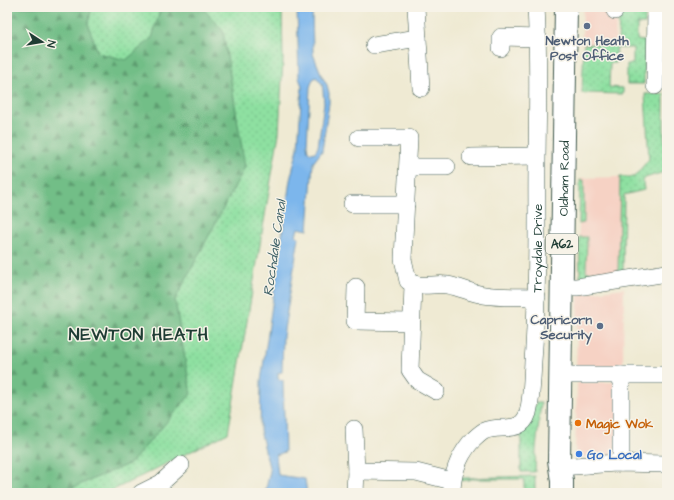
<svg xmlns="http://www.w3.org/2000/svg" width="674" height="500" font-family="'Architects Daughter',sans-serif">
  <defs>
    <pattern id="grass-dots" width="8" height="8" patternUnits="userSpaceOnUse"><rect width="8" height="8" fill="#8ee0a1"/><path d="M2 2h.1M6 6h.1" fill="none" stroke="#7ac18b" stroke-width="1.8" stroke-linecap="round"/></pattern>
    <pattern id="forest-firs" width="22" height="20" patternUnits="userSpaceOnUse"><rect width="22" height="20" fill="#72be87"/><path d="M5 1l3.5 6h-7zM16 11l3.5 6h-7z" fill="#5d9c6f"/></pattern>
  </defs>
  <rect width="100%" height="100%" fill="#f7f3e8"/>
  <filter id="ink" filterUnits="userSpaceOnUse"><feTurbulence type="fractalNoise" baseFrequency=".025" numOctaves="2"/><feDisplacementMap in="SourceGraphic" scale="8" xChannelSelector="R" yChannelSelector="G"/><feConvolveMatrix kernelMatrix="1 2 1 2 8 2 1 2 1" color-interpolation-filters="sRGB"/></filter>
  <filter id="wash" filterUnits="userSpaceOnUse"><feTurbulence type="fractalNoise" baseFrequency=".012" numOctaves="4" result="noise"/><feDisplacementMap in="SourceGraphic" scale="16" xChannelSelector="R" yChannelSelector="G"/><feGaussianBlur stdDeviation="0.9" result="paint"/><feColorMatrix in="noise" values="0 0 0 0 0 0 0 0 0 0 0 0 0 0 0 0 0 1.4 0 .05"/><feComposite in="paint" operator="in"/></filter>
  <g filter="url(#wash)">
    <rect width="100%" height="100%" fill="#efead3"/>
    <!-- built -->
    <g fill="#f6d2c4">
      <polygon points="583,7 612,7 616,13 615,45 582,45"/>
      <polygon points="620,177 618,273 581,279 578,276 580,178"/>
      <polygon points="624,288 623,367 578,368 576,365 578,296 580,294"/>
      <polygon points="620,382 619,454 578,458 575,455 577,383"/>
    </g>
    <!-- grass -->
    <g fill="url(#grass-dots)" stroke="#568e6a">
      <polygon points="7,7 282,7 283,60 279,133 228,433 107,493 7,493"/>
      <polygon points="616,13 645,13 645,24 637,24 637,40 645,41 644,84 627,84 627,64 633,64 633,48 616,48 616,63 610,63 609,87 623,88 623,94 582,93 584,44 618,45 619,18"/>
      <polygon points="645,94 664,94 664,139 667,145 667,171 645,178 643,181 644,190 624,195 623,272 618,273 620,177 634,177 649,159"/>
      <polygon points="580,180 584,180 584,223 579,224"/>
      <polygon points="579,237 587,237 586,272 598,272 599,275 583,278 580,277"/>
      <polygon points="536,403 541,403 536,449 535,472 521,472 521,430"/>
      <polygon points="535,476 535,493 524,493 524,479 469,479 469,480 460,481 461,478"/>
    </g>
    <!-- forest -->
    <polygon fill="url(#forest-firs)" stroke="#487e5e" points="7,7 92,7 88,24 98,53 126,60 152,38 161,7 202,7 223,31 245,167 175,300 191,394 131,463 60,493 7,493"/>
    <!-- water -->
    <path fill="#7bb6ec" stroke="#4d7a90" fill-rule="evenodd" d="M297,7H312L313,54L322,76L327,85L329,93V103L322,151L313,163L308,230L298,228L296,236L299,237L283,336L282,372L278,373V379L283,380L285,452L276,455L278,475L305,479L307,493H265L270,471L260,430L261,381L290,180L298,148L302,86L299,78ZM316,77L322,84L323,91L324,103L318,147L315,152L311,153L308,151L307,145L310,87L313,79Z"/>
  </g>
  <g filter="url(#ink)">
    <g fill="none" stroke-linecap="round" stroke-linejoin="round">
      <!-- minor casing -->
      <g stroke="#3e574c" stroke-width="18">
        <g id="minor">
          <polyline points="416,7 421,88"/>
          <polyline points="615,11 615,7"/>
          <polyline points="374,45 418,38"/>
          <polyline points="501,48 501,37 538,38"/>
          <polyline points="655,86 656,7"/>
          <path d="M359,138H409L403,259L408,281C420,289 434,283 447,285C460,287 471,293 484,295C501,298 520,296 537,297"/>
          <polyline points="471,157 536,156"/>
          <polyline points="408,167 447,167"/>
          <polyline points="352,204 406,204"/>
          <polyline points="413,285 410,370 417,380 436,391"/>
          <polyline points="356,287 355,321 411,322"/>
          <polyline points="561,287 577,287 667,273"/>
          <polyline points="560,375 667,375"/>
          <polyline points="354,429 356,471 355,493"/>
          <polyline points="621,463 621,375"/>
          <polyline points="560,467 616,463 667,464"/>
          <polyline points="356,471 416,472 452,481"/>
          <polyline points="141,493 161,483 181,465"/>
          <path id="s1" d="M452,493C452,473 458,458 470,443C474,439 479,434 484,431C500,424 521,435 528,413C532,396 532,378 533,361C537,312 537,263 537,213C536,144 540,75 536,7"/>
        </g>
      </g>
      <!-- highway casing -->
      <g stroke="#3e574c" stroke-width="24">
        <g id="highway">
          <path id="s2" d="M562,493V481L559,460L566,7"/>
        </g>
      </g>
      <!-- minor -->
      <use href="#minor" stroke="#fff" stroke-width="17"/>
      <!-- highway -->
      <use href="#highway" stroke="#fff" stroke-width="22"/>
    </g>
  </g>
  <!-- markers -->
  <g fill="#5c6f8a" stroke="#f7f3e8" stroke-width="1.5">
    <circle cx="587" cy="26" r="4"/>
    <circle cx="600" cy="326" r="4"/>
  </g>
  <circle fill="#e8710a" stroke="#f7f3e8" stroke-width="1.5" cx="578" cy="423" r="4"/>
  <circle fill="#3f7fe0" stroke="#f7f3e8" stroke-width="1.5" cx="579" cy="454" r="4"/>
  <g text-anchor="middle" stroke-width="3" stroke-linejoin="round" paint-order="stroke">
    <!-- shield labels -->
    <rect fill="#f7f3e8" stroke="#60746a" stroke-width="1" x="546" y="234" width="32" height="20" rx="3"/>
    <g font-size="12" font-weight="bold" fill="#1f3d34">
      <text x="562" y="248">A62</text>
    </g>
    <!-- service labels -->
    <g font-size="13" font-weight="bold" fill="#4e5e75" stroke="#f7f3e8">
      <text x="587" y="45">Newton Heath<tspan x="587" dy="15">Post Office</tspan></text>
      <text x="592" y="324" text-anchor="end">Capricorn<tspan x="592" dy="15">Security</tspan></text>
    </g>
    <!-- street labels -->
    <g font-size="13" fill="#1f3d34" stroke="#f7f3e8">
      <text dy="5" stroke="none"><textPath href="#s2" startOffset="315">Oldham Road</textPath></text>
      <text dy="5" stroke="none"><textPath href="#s1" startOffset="289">Troydale Drive</textPath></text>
    </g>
    <!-- food labels -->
    <g font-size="13" font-weight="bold" fill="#c56008" stroke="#f7f3e8" text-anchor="start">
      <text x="586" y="428">Magic Wok</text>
    </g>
    <!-- shop labels -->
    <g font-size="13" font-weight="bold" fill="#366cbe" stroke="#f7f3e8" text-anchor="start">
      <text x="587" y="459">Go Local</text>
    </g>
    <!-- water labels -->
    <g font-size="14" font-style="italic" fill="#365b62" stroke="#f7f3e8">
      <text transform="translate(274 248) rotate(-82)" y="5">Rochdale Canal</text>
    </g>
    <!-- district labels -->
    <g font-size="17" font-weight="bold" letter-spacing="1" fill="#1f3d34" stroke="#f7f3e8">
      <text x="139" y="340">NEWTON HEATH</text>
    </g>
  </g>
  <!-- margin -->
  <rect width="674" height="500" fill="none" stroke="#f7f3e8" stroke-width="24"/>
  <!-- north arrow -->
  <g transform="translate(42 42) rotate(102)" stroke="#f7f3e8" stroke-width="3" paint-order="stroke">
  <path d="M0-3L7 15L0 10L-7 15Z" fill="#1f3d34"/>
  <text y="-6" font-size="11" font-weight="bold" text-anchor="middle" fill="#1f3d34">N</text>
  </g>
</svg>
